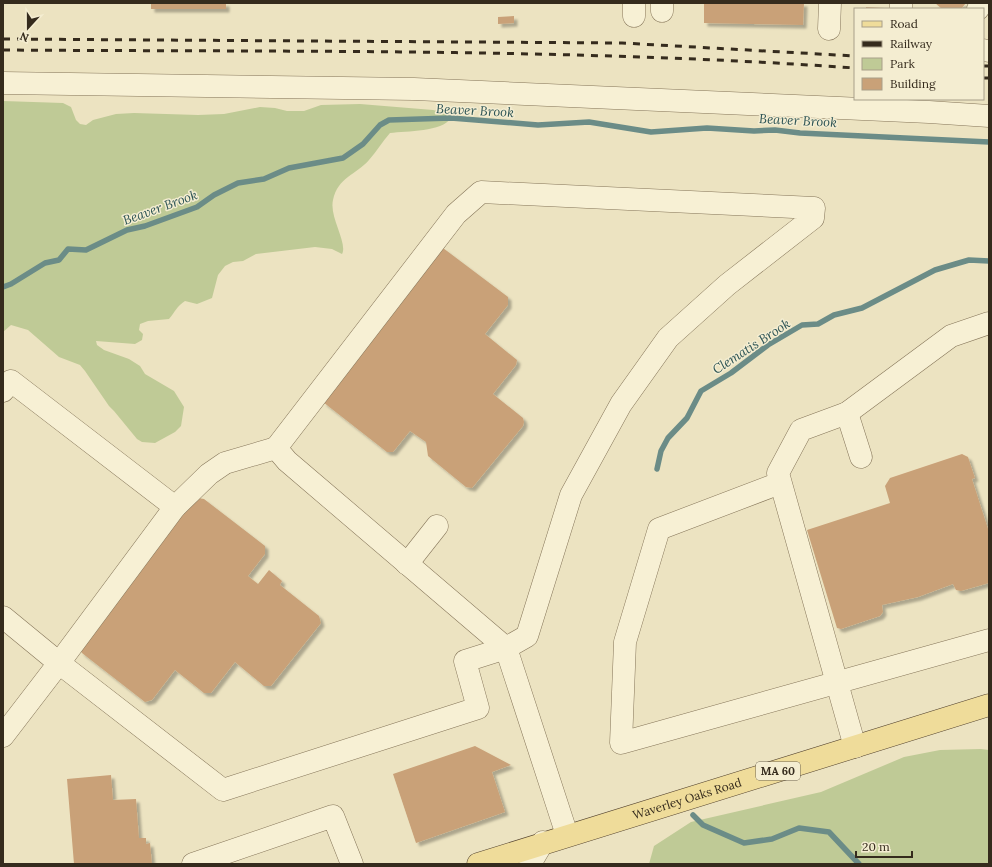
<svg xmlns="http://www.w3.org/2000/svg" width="992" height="867" font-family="Lora,serif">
  <defs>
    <filter id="shadow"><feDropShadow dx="3.5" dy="3.5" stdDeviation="1" flood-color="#0004"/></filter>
  </defs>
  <rect width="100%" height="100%" fill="#ece3c1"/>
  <!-- green -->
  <g fill="#bfca96">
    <path d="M3,101L63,103L71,107L76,120L80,124L86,125L93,120L116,114L134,113L198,115L224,114L260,107L275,108L287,111H304L321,105L360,104L433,110L445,113L451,118C442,132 407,131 390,133C382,142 377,151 369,160C356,175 338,177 333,200C329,217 348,243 342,254L332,249L315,247L256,254L243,261L233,262L225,266L218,275L212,298L197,304L185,301C177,306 175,312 169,319L148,321L140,324L139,330L143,334L142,340L135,344L96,341L97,345L104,350L129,359L140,366L145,374L174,391L184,407L181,426L175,432L155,443L142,442L137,439L114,411L109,406L85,371L80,365L59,357L28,330L11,325L3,332Z"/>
    <polygon points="981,749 989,750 989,864 649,864 654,846 691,822 821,792 904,757 940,750"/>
  </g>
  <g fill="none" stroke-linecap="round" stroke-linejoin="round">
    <!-- stream -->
    <g stroke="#6b8c87" stroke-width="5.5">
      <polyline points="3,287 11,284 45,263 59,260 68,249 86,250 127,230 145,226 197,207 214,195 238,183 264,179 289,168 343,158 363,144 380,125 389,120 451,118 538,125 589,122 651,132 707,128 754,131 775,130 800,133 989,142"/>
      <polyline points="657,469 661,451 668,438 687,418 701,391 731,373 768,345 802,325 818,324 834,315 862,308 935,270 969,260 989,261"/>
      <polyline points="693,815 703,825 744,843 772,839 799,828 829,832 859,864"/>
    </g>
  </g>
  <!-- building -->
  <g fill="#c9a178" filter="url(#shadow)">
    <rect x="151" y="3" width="75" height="6"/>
    <polygon points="704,3 804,3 803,25 704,23"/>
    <polygon points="935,3 966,3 961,9 942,9"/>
    <polygon points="866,7 885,8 885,9 866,9"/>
    <polygon points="514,16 514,23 498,24 498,17"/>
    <polygon points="443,248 508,297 508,305 485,334 517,360 516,365 493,394 523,418 524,422 523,426 472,488 466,487 428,456 426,442 410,431 393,452 387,452 323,402"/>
    <polygon points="962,454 968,457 975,478 972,479 989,532 989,583 961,591 956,590 953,584 918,597 882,605 883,612 880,616 841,629 837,628 807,530 890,503 885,486 890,478"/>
    <polygon points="198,498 204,499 265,546 265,554 248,576 258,584 269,570 282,581 280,585 319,616 321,623 271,686 264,686 235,662 211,693 204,693 175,670 152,700 145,702 82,653 80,650 193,499"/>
    <polygon points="475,746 511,765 492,772 505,812 416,843 393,774"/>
    <polygon points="111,775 113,800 136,799 139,838 146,838 146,844 150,843 152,864 74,864 67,779"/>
  </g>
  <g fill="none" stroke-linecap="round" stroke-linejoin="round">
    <!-- minor casing -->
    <g stroke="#857559" stroke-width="23">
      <g id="minor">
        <polyline points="634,3 634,16"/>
        <polyline points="662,3 662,11"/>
        <polyline points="901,9 901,3"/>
        <polyline points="978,9 982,3"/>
        <polyline points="829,29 830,3"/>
        <polyline points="983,50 989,51"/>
        <polyline points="3,83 414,89 929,112 989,116"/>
        <polyline points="3,391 11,381 175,507 209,474 225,463 276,448"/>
        <polyline points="847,413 861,457"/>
        <polyline points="780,483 659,529 625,642 621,743 989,640"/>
        <polyline points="407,564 437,526"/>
        <polyline points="3,617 59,663 175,507"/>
        <polyline points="506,648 287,461 276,448 456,214 481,192 814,208 813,218 727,285 668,338 621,404 571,495 527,636 506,648 567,835"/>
        <polyline points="3,736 59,663 223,790 478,708 465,661 506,648"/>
        <polyline points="855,747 778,473 801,430 847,413 951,336 989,323"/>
        <polyline points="193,864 333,816 352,864"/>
        <polyline points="530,864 543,842"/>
      </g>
    </g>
    <!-- major casing -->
    <g stroke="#53422e" stroke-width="23">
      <g id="major">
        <path id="s1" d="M478,864L989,705"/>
      </g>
    </g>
    <!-- minor -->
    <use href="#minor" stroke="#f7f0d4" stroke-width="22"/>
    <!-- major -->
    <use href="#major" stroke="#efdc9a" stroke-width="22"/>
    <!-- rail -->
    <g stroke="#352b1d" stroke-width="3" stroke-dasharray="7 7" stroke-linecap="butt">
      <polyline points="3,39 622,43 855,56"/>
      <path d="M3,50C287,52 571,48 855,68"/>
      <polyline points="983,66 989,66"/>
      <polyline points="983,78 989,78"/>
    </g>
  </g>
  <g text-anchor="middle" stroke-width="3" stroke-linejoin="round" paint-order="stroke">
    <!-- shield labels -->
    <rect fill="#f4edd1" stroke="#6e6553" stroke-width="1" x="756" y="762" width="44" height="18" rx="3"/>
    <g font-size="11" font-weight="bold" fill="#352b1d">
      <text x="778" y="775">MA 60</text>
    </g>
    <!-- street labels -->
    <g font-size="12" fill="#352b1d" stroke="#f4edd1">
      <text dy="4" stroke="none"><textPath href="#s1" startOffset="219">Waverley Oaks Road</textPath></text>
    </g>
    <!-- water labels -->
    <g font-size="13" font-style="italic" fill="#2d5455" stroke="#f4edd1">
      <text transform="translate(475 110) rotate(3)" y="5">Beaver Brook</text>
      <text transform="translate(798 120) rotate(3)" y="5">Beaver Brook</text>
      <text transform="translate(160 207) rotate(-20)" y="5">Beaver Brook</text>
      <text transform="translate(751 346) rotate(-33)" y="5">Clematis Brook</text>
    </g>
  </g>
  <!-- border -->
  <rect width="992" height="867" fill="none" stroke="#352b1d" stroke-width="8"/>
  <!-- legend -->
  <rect x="854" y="8" width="130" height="92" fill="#f4edd1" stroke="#a89f89"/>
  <rect x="862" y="21" width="20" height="6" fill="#efdc9a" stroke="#a89f89"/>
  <text x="890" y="28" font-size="12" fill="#352b1d">Road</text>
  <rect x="862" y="41" width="20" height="6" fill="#352b1d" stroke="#a89f89"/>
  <text x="890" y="48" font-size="12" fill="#352b1d">Railway</text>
  <rect x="862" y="58" width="20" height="12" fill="#bfca96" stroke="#a89f89"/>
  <text x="890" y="68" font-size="12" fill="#352b1d">Park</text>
  <rect x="862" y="78" width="20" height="12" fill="#c9a178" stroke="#a89f89"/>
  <text x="890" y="88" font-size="12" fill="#352b1d">Building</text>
  <!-- north arrow -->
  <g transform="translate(28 28) rotate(201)" stroke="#f4edd1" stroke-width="3" paint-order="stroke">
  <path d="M0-3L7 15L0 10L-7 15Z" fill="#352b1d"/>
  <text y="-6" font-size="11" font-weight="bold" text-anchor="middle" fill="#352b1d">N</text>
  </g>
  <!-- scale -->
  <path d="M856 851v6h56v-6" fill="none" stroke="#352b1d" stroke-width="2"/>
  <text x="862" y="851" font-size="12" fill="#352b1d" stroke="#f4edd1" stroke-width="3" paint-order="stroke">20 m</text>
</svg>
